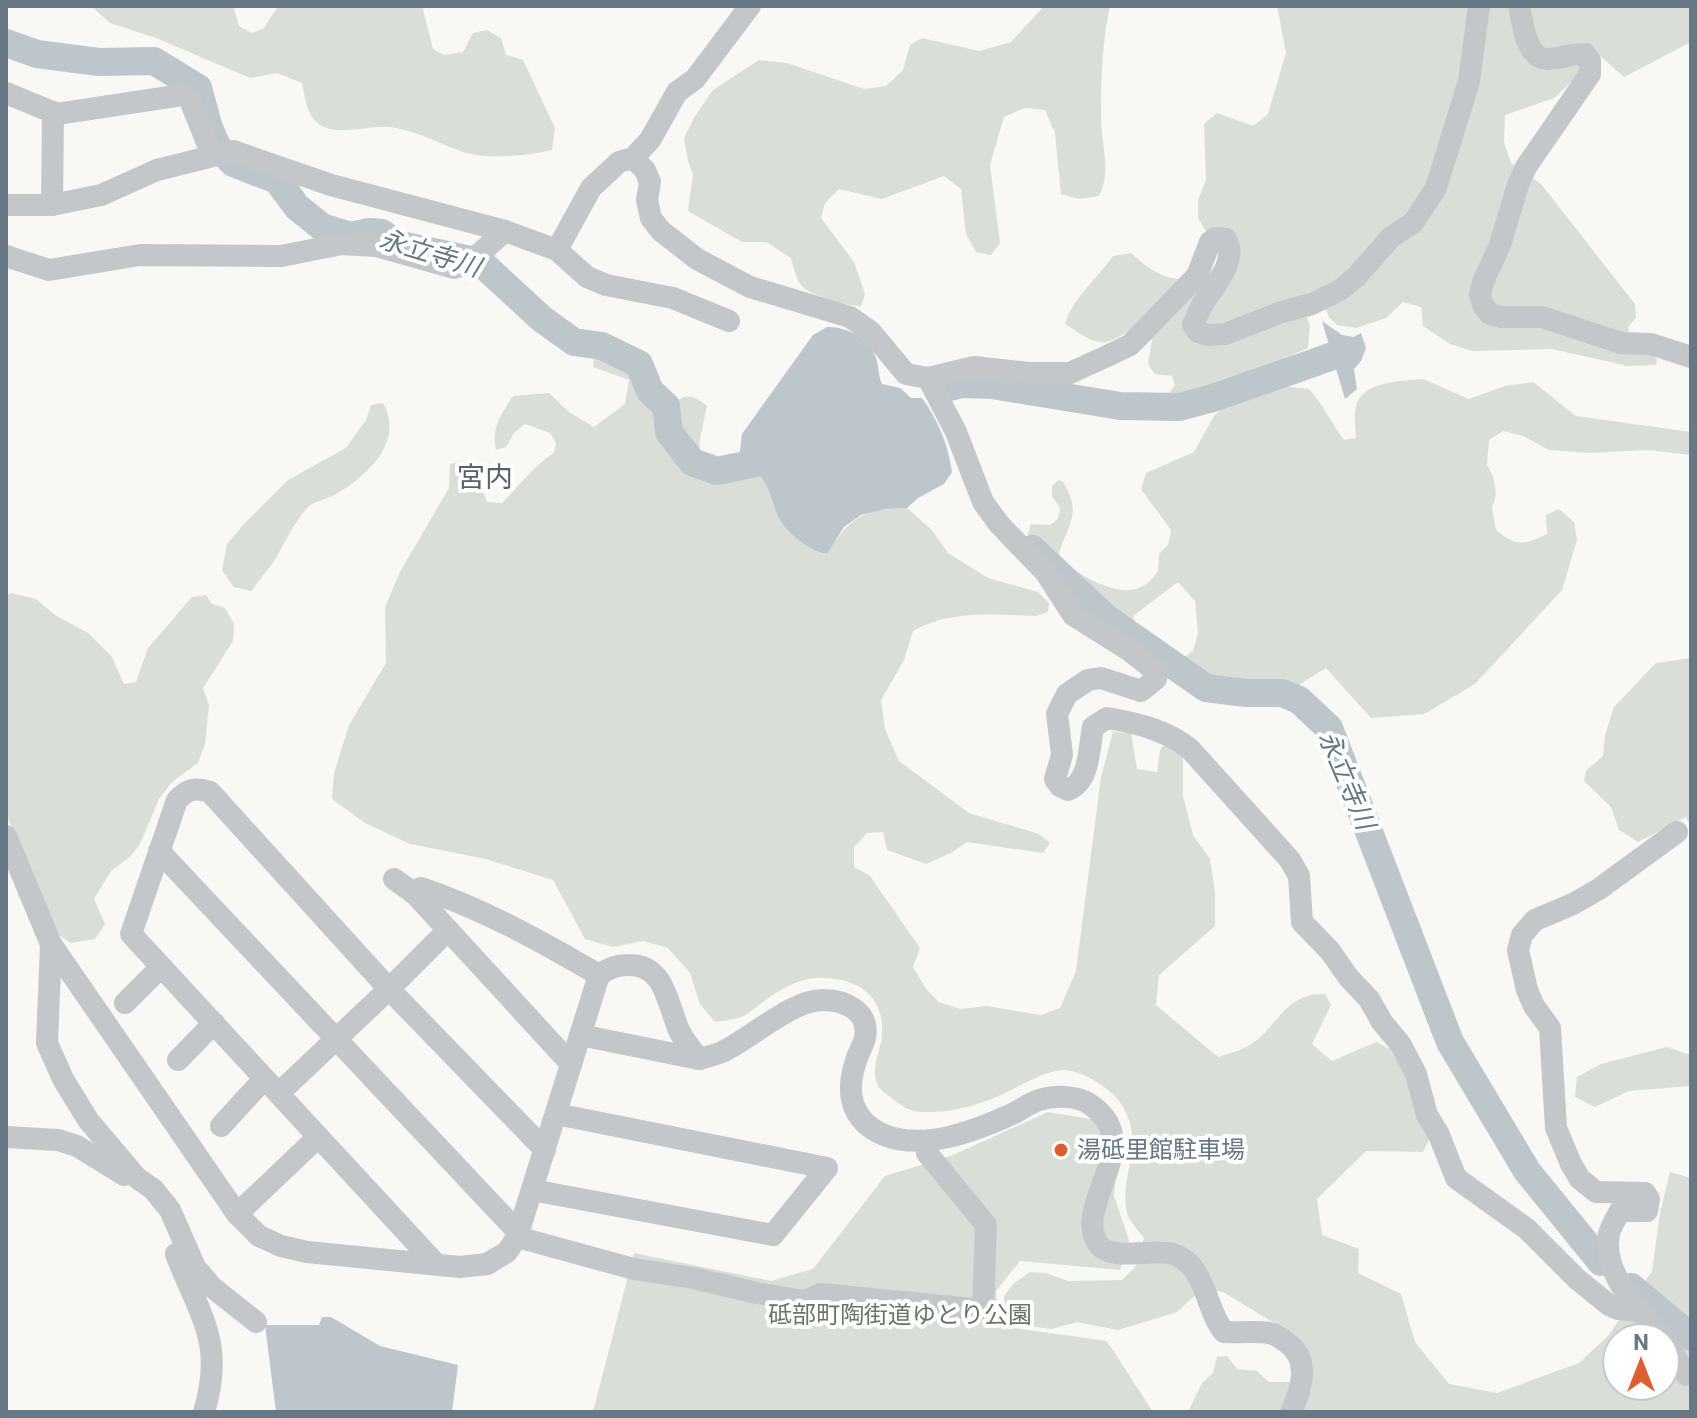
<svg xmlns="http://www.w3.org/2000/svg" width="1697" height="1418" font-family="Roboto,'Noto Sans JP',sans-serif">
  <rect width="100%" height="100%" fill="#f8f8f5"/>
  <!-- green -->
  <g fill="#d9dfd6" fill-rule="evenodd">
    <path d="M91,6H233L239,26L252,33L264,28L278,6H424L423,9L433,49L444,55L463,52L473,33L487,30L501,38L506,55L523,60L555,128L552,150C527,156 483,160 460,151C436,142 415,130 389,127C369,125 341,136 322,126C307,118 305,98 302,83L277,73L250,78L156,38L110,23Z"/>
    <path d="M1044,6H1110C1102,42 1101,80 1101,117C1101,144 1112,172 1099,196L1079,199L1061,194L1055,133L1045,110L1025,108L1004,117L990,165L1000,243L991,255L976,252L966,234L961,189L944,176L882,199L839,189L825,203L821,218L854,262L865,294L861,306C848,306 814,296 804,288C796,282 794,267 791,258L766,242H742L688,211L693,174L688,161L684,138L695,116L713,90L759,60L787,63L864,89L886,86L903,70L910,45L922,38L979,51L1011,42Z"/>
    <path d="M1277,6H1691V42L1624,77L1600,56L1554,98L1505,115L1504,142L1511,163L1541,184L1635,304L1636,318L1628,327L1630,351L1648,352L1657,359L1656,365L1628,366L1552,349L1472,351L1450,344L1423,326L1421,307L1403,302L1386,318L1356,328L1337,325L1329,317L1319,293L1301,299L1310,326L1308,348L1189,400L1171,399L1170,392L1175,385L1172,376L1155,374L1148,364L1152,340L1134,327C1102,350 1097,345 1065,324C1072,299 1098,278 1113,256L1131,253C1159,278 1165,278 1202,282L1216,266L1219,253L1198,218V200L1206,180L1204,124L1217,113L1253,126L1268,114L1286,53Z"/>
    <path d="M608,355L637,367L655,406C681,410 679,383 707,406L700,439L699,460L715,477L739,471H756C773,490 770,503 781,522C789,535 813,553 827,554C851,516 862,510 907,508L931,529L948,553L988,578L1038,592L1049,603L1048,612L1036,616C994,615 951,609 913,631L904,660L881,700L885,729L899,761L969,813L1039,834L1050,843L1043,853L967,842L951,853L926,864L887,850L883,832L867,833L854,847V867L870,876L920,948L913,967L926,989L939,1002L960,1009L986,1006L1041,1015L1060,1008L1076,971L1101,777L1113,732L1131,733L1137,769L1157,772L1160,750L1166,742L1183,752V796L1193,835L1210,859L1215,893V926L1159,975L1156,1005L1218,1057C1227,1054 1240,1051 1248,1046C1278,1029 1283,993 1325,994L1331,1005L1312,1044L1332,1061L1376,1042L1400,1054L1431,1135L1423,1152L1366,1151L1317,1199L1322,1235L1359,1249L1358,1273L1401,1294L1415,1342L1449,1384L1497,1393L1579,1363L1608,1336L1652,1271L1660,1213L1670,1172L1691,1178V1412H1188L1202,1383L1213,1373L1217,1357L1227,1356L1237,1369L1257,1371L1269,1382H1298L1304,1357L1299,1338L1223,1292L1203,1288L1177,1312L1118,1330L1077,1322L1051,1329L1029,1326L1014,1320L1005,1310L1004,1296L1014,1283L1030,1272L1046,1273L1068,1281L1122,1280L1135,1267L1144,1238C1138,1230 1129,1221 1127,1213C1118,1173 1149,1143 1119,1101C1108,1087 1080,1069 1062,1070C1043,1072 1028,1082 1011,1090C984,1104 954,1113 924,1112C911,1112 902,1107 892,1098C888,1095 880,1090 878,1086C869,1069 882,1050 882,1033C884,997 859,979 825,978C800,976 778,991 759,1005C753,1009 746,1016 739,1018C731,1020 722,1021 715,1022L700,1004L690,973L668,948L643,941L613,947L585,939L553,880L486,859L410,844L365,823L332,799L334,773L349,725L386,663L385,607L400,572L449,488L450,464L461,461L479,481L487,502L502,503C520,485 533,466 554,453L556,443L550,433L525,424L514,433L506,447L496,450C491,428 501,414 513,396L549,393L569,412L594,427L625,404L629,380L593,367L594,356ZM1617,1338H1665V1386H1617Z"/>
    <path d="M1423,379L1469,399L1505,386L1533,382L1576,416L1691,432V455L1647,450L1590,453L1549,450L1523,436L1503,431L1489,440L1487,465L1493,476L1496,494L1492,508L1496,530C1516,547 1524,545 1547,534L1546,515L1559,509L1574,522L1577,540L1562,590L1475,684L1424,714L1371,718L1326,668L1292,689L1255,693L1189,682L1180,670L1183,658L1193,651L1198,633L1195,601L1178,582L1133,616L1136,630L1148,635L1157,645L1155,653L1147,654L1102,620L1030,544L1028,534L1031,524L1050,525L1058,519L1060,508L1052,496V486L1058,480L1063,482C1082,512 1069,524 1059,553L1062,562C1084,576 1120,601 1145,585C1150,582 1155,575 1158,571L1159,554L1168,545L1171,530L1141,489L1146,473L1194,452L1214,416L1234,398L1280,386L1309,389C1323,404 1331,423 1344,440L1356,438C1356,430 1354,421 1355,412C1357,381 1399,381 1423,379Z"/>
    <path d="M383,403C405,441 367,477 334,495C326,500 313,501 307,508C293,524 285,543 274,561C267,571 259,581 251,591L234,587L222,570L227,544L244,524L288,480L346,448L366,420L371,405Z"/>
    <polygon points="11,593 36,599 55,615 88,633 112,657 124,684 136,682 148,648 192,597 206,595 212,604 225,608 234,624 233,641 203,688 209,705 205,744 198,763 172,782 159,799 140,844 131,856 111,871 94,899 105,924 95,939 71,943 59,935 6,814 6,595"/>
    <polygon points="1691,658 1691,827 1686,817 1638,842 1619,830 1611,807 1584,781 1586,771 1603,756 1605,735 1614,707 1656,663"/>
    <polygon points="1667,1047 1691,1055 1691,1086 1629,1091 1595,1107 1575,1097 1577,1077 1601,1064"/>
    <polygon points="1048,1112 1120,1124 1114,1196 1129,1240 1120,1270 1020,1261 996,1291 1000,1326 1107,1341 1153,1412 593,1412 634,1253 771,1281 813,1269 885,1176 953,1155"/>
  </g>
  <!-- water -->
  <g fill="#bdc7cb">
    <polygon points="1322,321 1342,335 1354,337 1361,333 1366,348 1361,361 1354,369 1357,389 1345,399"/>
    <path d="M827,327C846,326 869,338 876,358C879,367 878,375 882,384L900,388L911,398H922C938,420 948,444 952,472L944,484L918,498L907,508L886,509L861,515L844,527L827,554C813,553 789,535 781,522C770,503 773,490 756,471H739L738,468L742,434L813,335Z"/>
    <polygon points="322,1317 331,1317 380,1346 458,1365 452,1412 276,1412 265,1325 319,1325"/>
  </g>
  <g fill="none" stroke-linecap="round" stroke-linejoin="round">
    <!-- river -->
    <g stroke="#bdc7cb" stroke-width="28">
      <polyline points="6,43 37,54 99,62 154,61 198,88 209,128 217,146 233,163 277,180 297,207 322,227 351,236 369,232 382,233 396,244 480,262 542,319 574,342 602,346 639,364 650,391 666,406 669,432 692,462 717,471 774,459"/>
      <polyline points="946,388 962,384 992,385 1120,406 1179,407 1213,398 1333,356"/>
      <polyline points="1032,549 1106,618 1206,688 1246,693 1282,693 1299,700 1329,728 1450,1042 1527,1171 1601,1262"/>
      <polyline points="1631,1287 1691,1337"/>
    </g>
    <!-- minor -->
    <g stroke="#c3c7ca" stroke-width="22">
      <path d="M1519,6C1522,21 1526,59 1547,59C1560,59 1571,53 1585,54L1590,61V74L1526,167L1518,185L1500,245L1483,282L1480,295L1483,305L1490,314L1502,317H1542L1621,343L1651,344L1691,357"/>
      <polyline points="6,93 57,114 182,95 189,98 212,155"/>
      <path d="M633,158L645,170L650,182L647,200L651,218L661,231L697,259L750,287L850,317L871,332L906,374L928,378L974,367L1030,373H1070L1105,357L1130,345L1197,276L1210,242L1215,238L1226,239C1238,261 1215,285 1204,302C1199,309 1197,317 1193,325L1198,332L1208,335L1225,334L1282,312L1312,304L1340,290L1357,276L1391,237L1413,223L1436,188L1469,81L1479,6"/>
      <polyline points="6,205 52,205 101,195 157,170 233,151 331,185 505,231 557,250 587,277 606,285 673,298 729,321"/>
      <polyline points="52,205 53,112"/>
      <polyline points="557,250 591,188 619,162 633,158 650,140 677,92 695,79 750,6"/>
      <polyline points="6,256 49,270 140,255 281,256 342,244 376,246 454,268 469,263 505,231"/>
      <path d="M928,378L956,432L983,502L999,524L1046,573L1073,615L1130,651L1157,672L1156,679L1141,691L1101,678L1088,680L1067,694L1057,714L1062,755L1055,779L1060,786L1068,790C1090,782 1089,747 1093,727L1107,718C1137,723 1166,730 1190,749L1290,860L1299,876L1302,922L1330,951L1349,978L1369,999L1382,1022L1401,1045L1416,1074L1427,1115L1439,1135L1456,1178L1527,1229L1577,1279L1609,1305L1618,1309L1641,1311"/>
      <path d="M6,836L51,944L237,1214L259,1236L281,1246L307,1252L460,1267L487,1264L507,1252L517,1237L599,975C608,968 617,965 628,965C664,964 667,1001 678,1028C683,1040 691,1049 699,1059C707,1057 715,1055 722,1052C752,1038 791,1000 823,1000C846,1000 870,1012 865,1038C863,1046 858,1053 856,1061C845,1093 851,1121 884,1135C924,1151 975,1131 1012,1114C1021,1110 1029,1103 1039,1100C1054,1095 1078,1095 1091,1105C1148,1145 1072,1203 1098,1244C1110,1262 1153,1248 1173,1254C1206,1264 1205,1309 1224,1332C1238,1333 1255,1331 1269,1333C1276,1334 1281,1338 1286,1342C1311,1359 1302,1389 1291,1412"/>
      <polyline points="159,851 518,1232"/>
      <polyline points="394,879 415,894 571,1064"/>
      <path d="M415,894L421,888C485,910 541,941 599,975"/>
      <polyline points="51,944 47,1043 63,1079 88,1120 137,1178 153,1189 170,1210 195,1267 212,1287 256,1322"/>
      <polyline points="125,1003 161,967"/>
      <polyline points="580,1035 699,1059"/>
      <polyline points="178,1060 214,1023"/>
      <polyline points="279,1093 389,989 448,930"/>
      <polyline points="221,1126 264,1079"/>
      <polyline points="6,1137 58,1140 77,1146 124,1175"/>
      <polyline points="532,1190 773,1235 827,1168 556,1114"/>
      <polyline points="237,1214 318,1137"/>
      <polyline points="517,1237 634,1269 693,1278 757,1293 804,1301 821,1294 983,1310 986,1225 927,1153 926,1141"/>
      <path d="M176,1254C200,1317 225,1342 204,1412"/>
      <path d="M435,1263L131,934L177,800C188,789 195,787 210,792L389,989L545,1150"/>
      <path d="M1662,1338C1640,1310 1601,1273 1609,1234C1611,1226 1616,1218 1620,1211H1647L1649,1199L1645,1193L1596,1192L1580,1179L1571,1164L1556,1128L1550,1028L1534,1006L1527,990L1518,950L1522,935L1535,920L1573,904L1599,889L1677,832"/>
      <polyline points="1665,1341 1687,1375"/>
    </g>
  </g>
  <!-- markers -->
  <circle fill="#dd5e30" stroke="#fff" stroke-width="3" cx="1061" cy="1150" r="8"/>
  <g text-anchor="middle" stroke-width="8" stroke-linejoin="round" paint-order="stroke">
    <!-- poi labels -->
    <g font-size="24" fill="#687785" stroke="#fff" text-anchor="start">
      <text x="1077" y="1158">湯砥里館駐車場</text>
    </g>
    <!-- park labels -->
    <g font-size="24" fill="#667763" stroke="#fff">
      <text x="900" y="1323">砥部町陶街道ゆとり公園</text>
    </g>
    <!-- water labels -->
    <g font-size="26" font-style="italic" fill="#637881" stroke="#fff">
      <text transform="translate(430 253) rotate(17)" y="9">永立寺川</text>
      <text transform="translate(1347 780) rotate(67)" y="9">永立寺川</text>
    </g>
    <!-- quarter labels -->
    <g font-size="28" fill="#56616a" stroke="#fff">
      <text x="485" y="487">宮内</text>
    </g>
  </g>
  <!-- border -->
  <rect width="1697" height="1418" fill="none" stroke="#687785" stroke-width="16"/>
  <!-- north arrow -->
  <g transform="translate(1641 1362)"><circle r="38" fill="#ffffff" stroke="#c3c9ce" stroke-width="2"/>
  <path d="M0-6L14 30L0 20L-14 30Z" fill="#dd5e30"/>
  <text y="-12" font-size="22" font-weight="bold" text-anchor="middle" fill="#687785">N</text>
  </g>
</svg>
